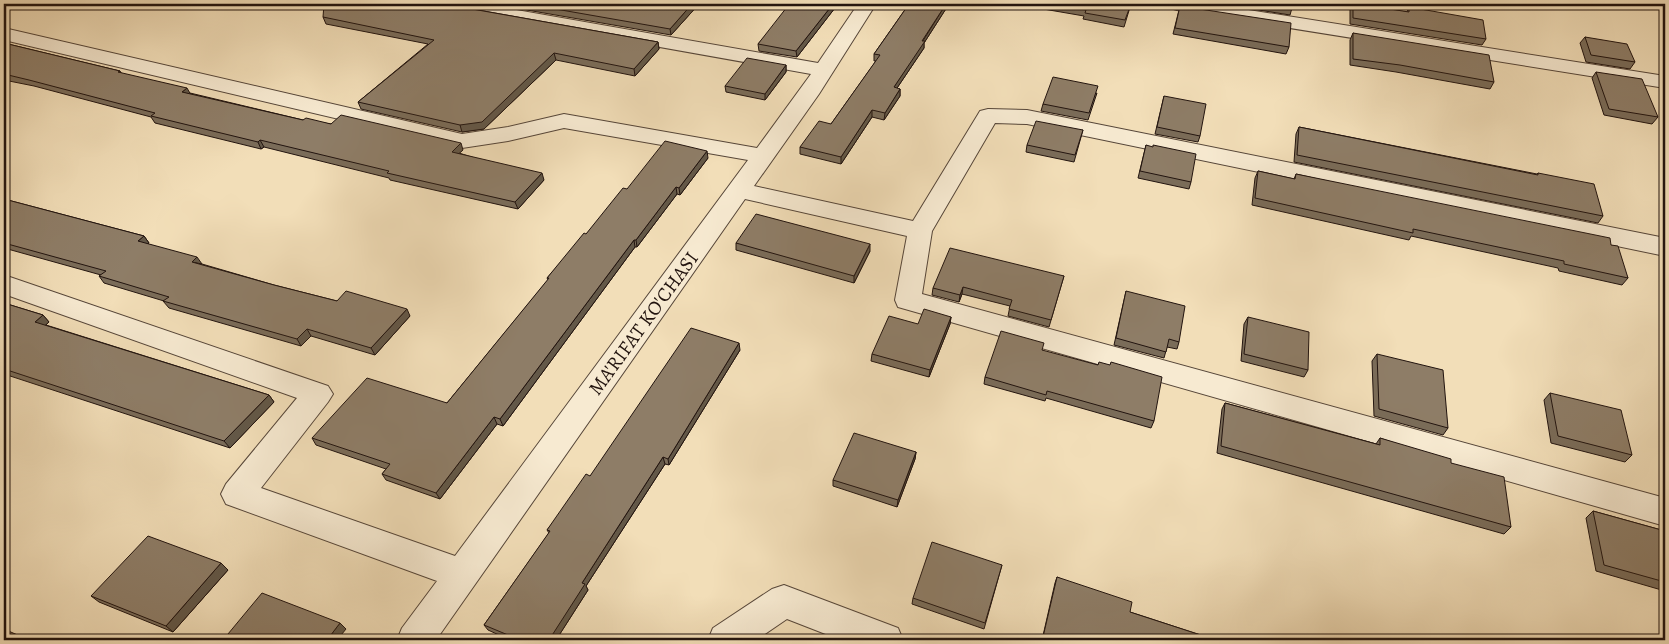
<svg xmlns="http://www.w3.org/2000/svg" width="1669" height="644" font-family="Alegreya,serif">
  <rect width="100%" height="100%" fill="#f2deb8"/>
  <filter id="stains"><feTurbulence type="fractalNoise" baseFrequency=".004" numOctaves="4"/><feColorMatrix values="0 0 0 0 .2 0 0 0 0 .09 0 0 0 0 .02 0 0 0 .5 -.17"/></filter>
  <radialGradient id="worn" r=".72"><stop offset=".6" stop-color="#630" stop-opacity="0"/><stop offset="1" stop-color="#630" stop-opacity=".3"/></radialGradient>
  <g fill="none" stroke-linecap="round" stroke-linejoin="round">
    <!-- street casing -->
    <g stroke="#564639" stroke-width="2">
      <g id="street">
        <polygon points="443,4 483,4 818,63 858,4 876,4 819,94 754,186 913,221 977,116 980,111 988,109 1027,110 1665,238 1665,256 1027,124 995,123 932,231 922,294 1665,498 1665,526 898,307 895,300 907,236 745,199 436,640 397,640 402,628 437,581 226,504 221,494 226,484 297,398 4,294 4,275 328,386 333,394 328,402 261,488 455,556 748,160 564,128 508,141 462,148 4,40 4,28 462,134 508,127 564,114 757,148 811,74 452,10 445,8"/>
        <polygon points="1168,4 1211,4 1665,76 1665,88 1177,10 1170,8"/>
        <polygon points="784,585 898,628 903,640 841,640 787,619 756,640 708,640 713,628 772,589"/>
      </g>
    </g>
    <!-- street -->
    <use href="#street" fill="#f7ead1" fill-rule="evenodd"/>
  </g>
  <!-- wall -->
  <g fill="#7a6c59" stroke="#22140f">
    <polygon points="492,4 699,4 671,35"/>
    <polygon points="793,4 838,4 797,57 759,51 758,44"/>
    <polygon points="909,4 949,4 924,43 924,48 897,88 900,89 900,96 884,120 872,117 841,164 800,154 800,147 831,124 876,61 874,61 874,54"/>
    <polygon points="1026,4 1131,4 1124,27 1083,19 1084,16 1026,6"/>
    <polygon points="1221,4 1293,4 1292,8 1290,15"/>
    <polygon points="1352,4 1407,12 1409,7 1486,39 1482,45 1350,24 1350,9"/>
    <polygon points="450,5 658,42 659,49 635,76 556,60 484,129 462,132 361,109 358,102 428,44 326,24 323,17"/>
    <polygon points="1180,6 1289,47 1286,54 1173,34"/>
    <polygon points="1353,33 1494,82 1490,89 1396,72 1350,65 1350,40"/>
    <polygon points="1585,37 1635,62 1630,69 1586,62 1580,43"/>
    <polygon points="4,43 120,71 122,74 190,93 303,120 331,124 463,150 459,153 544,180 518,209 390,180 389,178 264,147 261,149 155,123 151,117 34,86 4,80"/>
    <polygon points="786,65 786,72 765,100 726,92 725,86"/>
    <polygon points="1596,72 1658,117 1652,124 1604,115 1592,78"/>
    <polygon points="1097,93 1088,120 1041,111 1043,104"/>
    <polygon points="1164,96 1200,136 1198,142 1155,134"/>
    <polygon points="1299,127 1537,174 1538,173 1603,216 1598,223 1294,162 1296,134"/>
    <polygon points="1083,130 1074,162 1026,152 1027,145"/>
    <polygon points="1146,145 1191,182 1189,189 1138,178"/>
    <polygon points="708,158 680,195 677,194 637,247 635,247 503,426 497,424 440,499 386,480 382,474 386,469 316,445 312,438 447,403 548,280 547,278 627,189"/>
    <polygon points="1258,171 1294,179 1296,174 1611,245 1628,278 1622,285 1559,271 1558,268 1411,236 1409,240 1252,205 1255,178"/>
    <polygon points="4,199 144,236 149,243 148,244 202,264 274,285 337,301 410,316 375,355 311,336 301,346 169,308 163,301 164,301 104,283 99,276 101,275 4,248"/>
    <polygon points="736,243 870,251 854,283 736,250"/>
    <polygon points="1064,276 1049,327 1008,316 1010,306 962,294 959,302 932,295 933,288"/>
    <polygon points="1126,291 1179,342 1177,349 1167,347 1164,358 1114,345"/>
    <polygon points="4,303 43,315 49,322 46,325 269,395 274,402 230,448 4,374"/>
    <polygon points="951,317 950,324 929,377 871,361 872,354"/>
    <polygon points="1248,317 1308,370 1304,377 1241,361 1244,324"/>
    <polygon points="740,350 669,465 665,464 586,586 588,590 556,640 510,640 488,630 484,625 549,533 547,530 590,476"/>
    <polygon points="1042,350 1154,421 1151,428 1046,398 1045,401 984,384 985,377"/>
    <polygon points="1377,354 1448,428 1443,435 1374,416 1372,361"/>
    <polygon points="1550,393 1632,455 1625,462 1551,443 1544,400"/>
    <polygon points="1225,403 1376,444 1380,438 1451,463 1511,527 1504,534 1217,453 1222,409"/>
    <polygon points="916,452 915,459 897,507 833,486 833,480"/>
    <polygon points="1593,511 1665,531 1665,591 1596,571 1586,518"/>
    <polygon points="1002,565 984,629 912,604 913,598"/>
    <polygon points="228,570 173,632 99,602 91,596"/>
    <polygon points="1057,577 1130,612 1216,640 1042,640 1055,583"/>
  </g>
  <!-- shaded-wall -->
  <g fill="#635848" stroke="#22140f">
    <polygon points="692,4 699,4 671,35 670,29"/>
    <polygon points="833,4 838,4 797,57 796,51"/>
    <polygon points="946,4 949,4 924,43 924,48 893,94 894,87"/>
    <polygon points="658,42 659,49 635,76 634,69"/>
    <polygon points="554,53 556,60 484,129 462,132 460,125"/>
    <polygon points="786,65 786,72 765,100 765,94"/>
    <polygon points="187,88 191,95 182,92"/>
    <polygon points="900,89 900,96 884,120 885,113"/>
    <polygon points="872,110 872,117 841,164 841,157"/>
    <polygon points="260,140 264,147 261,149 258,142"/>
    <polygon points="461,143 463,150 454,158 452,152"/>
    <polygon points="707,151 708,158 680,195 679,188"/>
    <polygon points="542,173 544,180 518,209 515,202"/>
    <polygon points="676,187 677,194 637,247 636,240"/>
    <polygon points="144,236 149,243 143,248 138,241"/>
    <polygon points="634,240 635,247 503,426 500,419"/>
    <polygon points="870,244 870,251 854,283 854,276"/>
    <polygon points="197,257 202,264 192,262"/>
    <polygon points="963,287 962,294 959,302 960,295"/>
    <polygon points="407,309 410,316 375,355 371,348"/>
    <polygon points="43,315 49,322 41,329 35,322"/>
    <polygon points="951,317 950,324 929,377 930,370"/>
    <polygon points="307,329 311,336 301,346 297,339"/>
    <polygon points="739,343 740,350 669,465 668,459"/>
    <polygon points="269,395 274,402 230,448 224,441"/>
    <polygon points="494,417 497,424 440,499 436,493"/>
    <polygon points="916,452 915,459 897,507 898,500"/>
    <polygon points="663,457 665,464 586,586 588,590 556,640 549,640 582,583"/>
    <polygon points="221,563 228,570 173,632 166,626"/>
    <polygon points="340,623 346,629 337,640 327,640"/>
    <polygon points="22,637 27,640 19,640"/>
  </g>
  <!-- building -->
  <g fill="#8e7d67" stroke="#22140f">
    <polygon points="324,4 444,4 658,42 634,69 554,53 482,122 460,125 358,102 434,40 323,17"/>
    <polygon points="527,4 692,4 670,29"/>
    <polygon points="793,4 833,4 796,51 758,44 787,7 790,7"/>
    <polygon points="909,4 946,4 922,41 925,41 894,87 900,89 885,113 872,110 841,157 800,147 819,121 831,124 880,55 874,54"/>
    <polygon points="1051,4 1131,4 1125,20 1085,13 1086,10"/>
    <polygon points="1264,4 1293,4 1292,8"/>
    <polygon points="1353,4 1358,4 1409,12 1409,7 1483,20 1486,39 1353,18"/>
    <polygon points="1180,6 1291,23 1289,47 1175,28"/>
    <polygon points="1353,33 1489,55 1494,82 1400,65 1353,59"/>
    <polygon points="1585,37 1627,44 1635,62 1591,55"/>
    <polygon points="4,43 120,71 118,72 187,88 182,92 303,120 306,118 331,124 341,115 461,143 452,152 542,173 515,202 387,173 389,171 260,140 258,142 151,116 155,113 29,80 4,74"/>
    <polygon points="747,58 786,65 765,94 725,86"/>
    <polygon points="1596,72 1642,79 1658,117 1609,109"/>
    <polygon points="1053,77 1098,86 1089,113 1043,104"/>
    <polygon points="1164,96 1206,104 1200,136 1157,127"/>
    <polygon points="1036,121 1083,130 1075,155 1027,145"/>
    <polygon points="1299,127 1538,175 1538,173 1594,184 1603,216 1297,155"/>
    <polygon points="665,141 707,151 679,188 676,187 636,240 634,240 500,419 494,417 436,493 382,474 390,464 312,438 367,378 447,403 549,278 547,278 584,233 586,234 623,188 627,189"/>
    <polygon points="1146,145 1153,147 1153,145 1196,154 1191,182 1140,171"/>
    <polygon points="1258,171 1295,179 1296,174 1610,238 1611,245 1618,246 1628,278 1564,264 1564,261 1413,229 1413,233 1255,198"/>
    <polygon points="4,199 144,236 138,241 197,257 192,262 274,285 337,301 346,291 407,309 371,348 307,329 297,339 163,301 169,297 99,276 106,271 4,243"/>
    <polygon points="756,214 870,244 854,276 736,243"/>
    <polygon points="950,248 1064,276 1051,320 1009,309 1012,300 963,287 960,295 933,288"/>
    <polygon points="1126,291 1185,306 1179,342 1169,339 1166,352 1116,338"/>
    <polygon points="4,303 43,315 35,322 269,395 224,441 4,369"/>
    <polygon points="924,309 951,317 930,370 872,354 889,316 918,324"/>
    <polygon points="1248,317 1309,332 1308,370 1244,354"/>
    <polygon points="691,328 739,343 668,459 663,457 582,583 585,584 549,640 520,640 484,625 550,531 547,530 586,474 590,476"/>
    <polygon points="1001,331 1044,343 1042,350 1098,365 1099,362 1110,365 1111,362 1162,377 1154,421 1047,391 1046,395 985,377"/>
    <polygon points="1377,354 1443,370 1448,428 1379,409"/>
    <polygon points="1550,393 1621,410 1632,455 1558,436"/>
    <polygon points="1225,403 1380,445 1380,438 1451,459 1451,463 1504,477 1511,527 1221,446"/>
    <polygon points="854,433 916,452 898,500 833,480"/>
    <polygon points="1593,511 1665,531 1665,582 1604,565"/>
    <polygon points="148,536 221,563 166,626 91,596"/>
    <polygon points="932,542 1002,565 985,623 913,598"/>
    <polygon points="1057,577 1132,602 1130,612 1216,640 1053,640 1043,637"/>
    <polygon points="262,593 340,623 327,640 223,640"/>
    <polygon points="4,629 22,637 19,640 4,640"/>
  </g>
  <g text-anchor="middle" stroke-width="4" stroke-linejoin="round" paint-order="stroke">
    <!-- street labels -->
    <g font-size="20" fill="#22140f" stroke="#f7ead1">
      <text transform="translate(643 323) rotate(-54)" y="7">MA'RIFAT KO'CHASI</text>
    </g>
  </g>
  <!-- margin -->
  <rect width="1669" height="644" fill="none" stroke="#f2deb8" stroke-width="20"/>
  <rect x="5" y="5" width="1659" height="634" fill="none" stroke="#22140f" stroke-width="2.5"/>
  <rect x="10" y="10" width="1649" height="624" fill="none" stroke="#22140f"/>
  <rect width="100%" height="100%" filter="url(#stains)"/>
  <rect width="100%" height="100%" fill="url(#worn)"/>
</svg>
